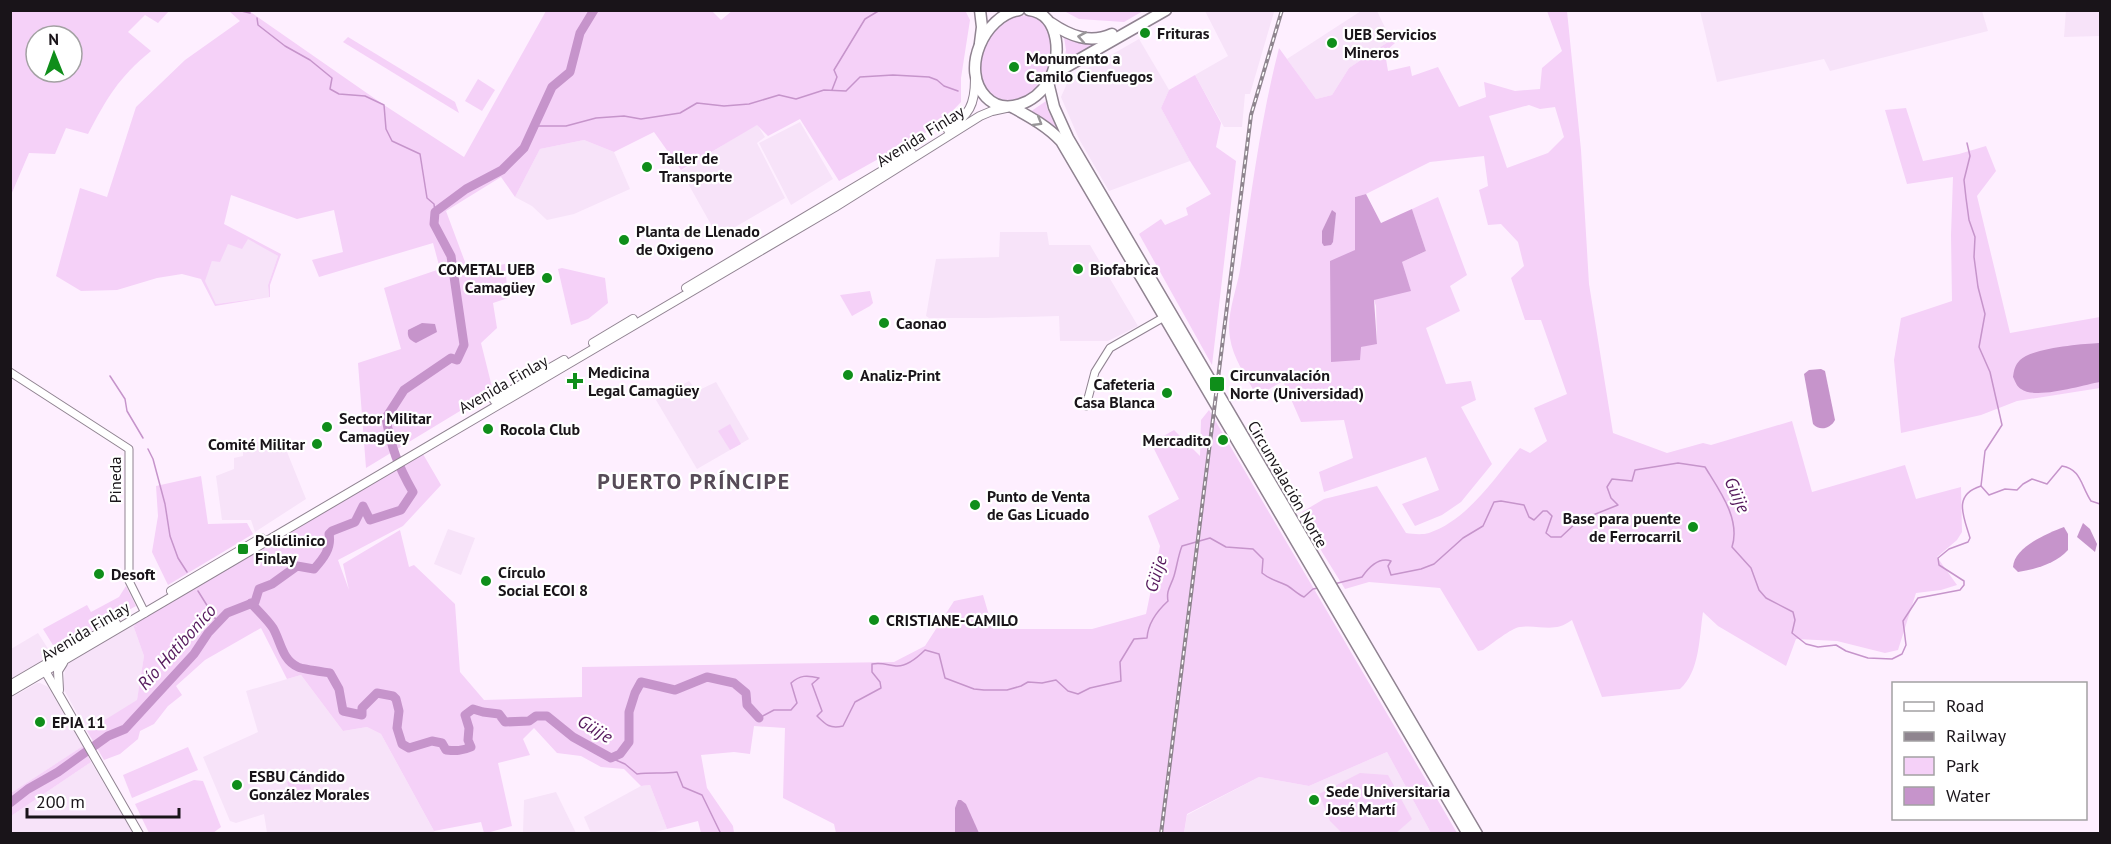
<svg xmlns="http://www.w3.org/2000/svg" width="2111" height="844" font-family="'PT Sans',sans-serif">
  <rect width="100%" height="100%" fill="#feefff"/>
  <!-- built -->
  <g fill="#f7e3f9">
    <polygon points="2066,10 2100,11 2100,36 2064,37"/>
    <polygon points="1205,11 1273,11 1274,12 1250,94 1245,94 1242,127 1224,127 1195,75 1228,56"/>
    <polygon points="1361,11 1377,11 1391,40 1349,68 1332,95 1316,99 1287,59"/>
    <polygon points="1700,11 1982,11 1988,31 1830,71 1824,59 1717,82"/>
    <polygon points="1139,39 1169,90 1161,108 1190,161 1109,191 1079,139 1061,97 1069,79"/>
    <polygon points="800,122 833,179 791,205 759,143"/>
    <polygon points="757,124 765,137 757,143 785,198 718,237 681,171"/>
    <polygon points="584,140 614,152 630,189 574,214 547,220 532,206 515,197 540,149"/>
    <polygon points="1000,232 1047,232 1049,245 1090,245 1138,326 1108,341 1060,341 1059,316 986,318 929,318 926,316 936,259 999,257"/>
    <polygon points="248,238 278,256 268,285 269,297 216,304 204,281 212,261 228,244"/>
    <polygon points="689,381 697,391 716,382 749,439 697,469 656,400"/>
    <polygon points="281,437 306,499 255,532 251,520 222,520 216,476 234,469 234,458 243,456 243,445"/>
    <polygon points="448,529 475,538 461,575 434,564"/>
    <polygon points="133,625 144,656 137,701 87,731 63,688 65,669 70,661"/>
    <polygon points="38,633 52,655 11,680 11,649"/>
    <polygon points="301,675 343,731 367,727 381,734 435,833 267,833 264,814 236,823 230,821 203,757 258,732 246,691"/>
    <polygon points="37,683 40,683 48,687 83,746 11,793 11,698"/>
    <polygon points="1387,752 1431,833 1184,834 1187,815 1259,777 1309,786"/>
    <polygon points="91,762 133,833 11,834 11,816"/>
    <polygon points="650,785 667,829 651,833 591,833 584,817 641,786"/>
    <polygon points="556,792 576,833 523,833 524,800"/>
  </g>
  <!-- green -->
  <g fill="#f5d1f8" fill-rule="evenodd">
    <path d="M11,10L169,11L158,23L145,15L128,32L151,51C118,78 107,98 88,134L66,128L55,154L29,153L11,195ZM36,36H72V72H36Z"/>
    <path d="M733,10H965L970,20L961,78V102L939,125L839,181L800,119L768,136L757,125L681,170L654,132L614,152L584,140L540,149L515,197L501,177L446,211L468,270L505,264L508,298L493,303L497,328L481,343L493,391L366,468L358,363L401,349L384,288L440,269L433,243L319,277L312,260L343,252L334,210L297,219L231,195L224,224L281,254L270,285V297L215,306L201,279L182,274L157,278L117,290L81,291L56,276L80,188L107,197L136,107L185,60L240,21L229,11H249L384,105L464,157L546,11H712L721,20ZM248,239L278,256L268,285L269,297L216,304L205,281L212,261L220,262L228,244L242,249Z"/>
    <polygon points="1064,11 1143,11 1124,22 1079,19"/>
    <path d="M1547,11H1567L1581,150L1589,284L1613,433L1667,453L1703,443L1711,445L1792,421L1812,492L1905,465L1916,499L1961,487L1962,532L1957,540L1937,557L1957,585L1941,590L1916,593L1898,650L1885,653L1837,641L1796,639L1786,666L1718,626L1703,612C1699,638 1700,671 1680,689L1602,697L1572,620C1553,634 1540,624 1520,627C1511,628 1492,644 1483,650L1478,651L1440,588L1369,582L1345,589L1322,552L1302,512L1324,499L1377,486L1406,533C1413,534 1422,535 1429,533C1469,519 1494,478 1520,448L1530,453L1547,441L1534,408L1567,394L1541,320H1525L1511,278L1524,266L1518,242L1501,224L1488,225L1479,190L1488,186L1484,156L1430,162L1366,194L1355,197L1360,360V347L1377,343L1376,306L1374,300L1402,262L1426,251L1412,209L1438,197L1467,275L1450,286L1460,311L1426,328L1446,384L1471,381L1476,400L1461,407L1492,464L1461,502L1442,515L1415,526L1402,504L1439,490L1426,457L1324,492L1319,472L1353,458L1344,420L1301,422L1283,381L1259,395L1255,393C1246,376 1233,358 1230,338C1226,316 1236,292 1240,270C1251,196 1260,122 1279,48L1316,99L1332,95L1349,68L1391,40L1395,43L1387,50L1386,59L1388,71L1410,66L1412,76L1438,67L1459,107L1486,97L1484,82L1515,91L1540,89L1542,68L1562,51ZM1529,105L1540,109L1555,107L1564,137L1548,153L1507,168L1489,116Z"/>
    <polygon points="1027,15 1040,19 1048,25 1053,38 1050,77 1028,102 996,102 983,89 979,68 982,53 986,42 998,28 1013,17"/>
    <polygon points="348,37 455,102 459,113 343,42"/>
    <path d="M1064,37C1080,43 1092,44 1109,42L1063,69L1066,50Z"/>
    <polygon points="1195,75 1221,123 1216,147 1236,161 1212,365 1139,234 1161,219 1165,225 1188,215 1186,208 1211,194 1190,161 1161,108 1169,90"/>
    <polygon points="478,79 495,90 482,111 465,101"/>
    <polygon points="1046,101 1047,108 1059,133 1030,112"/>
    <polygon points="1906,108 1923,161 1959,154 1986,146 1996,171 1977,196 2010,333 2100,317 2100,388 2017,401 1981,415 1901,433 1894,360 1901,318 1952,301 1951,235 1953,177 1907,184 1885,110"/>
    <polygon points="562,268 605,278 608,303 588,319 571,325 558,269"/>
    <polygon points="870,291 873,303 870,306 852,316 840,295"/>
    <polygon points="1209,410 1457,833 1431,833 1387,752 1309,786 1259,777 1187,814 1184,833 836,833 834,824 783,798 785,728 754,726 750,754 734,752 701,755 707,788 733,826 734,833 701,833 698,821 667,829 650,785 641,786 624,769 601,767 581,756 557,753 534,728 523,739 530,755 498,763 512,826 487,833 484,833 481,822 434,831 381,734 367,727 343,731 301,675 287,679 261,628 205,660 176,686 182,695 168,706 154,724 140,731 138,739 120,754 104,760 87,731 137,700 144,656 133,625 137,627 134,625 138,621 423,454 441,485 403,526 338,560 349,590 343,564 400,530 409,567 414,565 455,604 460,672 484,700 582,697 582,667 894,662 925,646 954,601 983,595 993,629 1092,629 1146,614 1160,546 1148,516 1179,499 1151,443 1174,430 1200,456 1201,420"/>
    <polygon points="730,424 741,444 730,450 718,431"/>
    <polygon points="201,476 208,524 247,523 253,534 168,585 152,552 158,516 156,486"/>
    <polygon points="126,586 136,606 56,650 43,629 87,605 91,612 119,597"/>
    <polygon points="83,746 91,762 11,816 11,793"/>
    <polygon points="188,747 198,770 132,798 123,775"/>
    <polygon points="1360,773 1388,775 1412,819 1396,833 1342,833 1330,821 1319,794"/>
    <polygon points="298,778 300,782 308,779 312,792 305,795 306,799 294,803 287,782"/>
    <polygon points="194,780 203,781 221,827 213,833 149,833 135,804"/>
  </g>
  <!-- forest -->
  <polygon fill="#d2a0d7" points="1366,194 1381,223 1412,209 1426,251 1402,262 1411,291 1374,300 1377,344 1361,347 1360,360 1331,362 1330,261 1355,250 1355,197"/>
  <!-- water -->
  <g fill="#c694cb">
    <polygon points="1332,210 1336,213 1333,242 1331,245 1324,246 1322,243 1322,231"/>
    <path d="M422,323L435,324L437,332L416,343C410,340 407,338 408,330Z"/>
    <path d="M2099,343L2100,344V382C2082,385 2036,400 2021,389C2017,387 2015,381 2013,377C2014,370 2015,365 2020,360C2033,348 2081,344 2099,343Z"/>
    <path d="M1821,369L1825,371L1835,420C1831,428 1820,432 1813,424L1804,374L1809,370Z"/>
    <polygon points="2083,523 2090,529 2097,544 2095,552 2077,537"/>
    <path d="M2064,527L2068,534V550C2055,564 2036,569 2018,572L2013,567C2014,547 2048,533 2064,527Z"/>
    <polygon points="958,800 961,800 966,804 979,833 955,833 955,808"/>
  </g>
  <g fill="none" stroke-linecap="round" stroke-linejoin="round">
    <!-- stream -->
    <g stroke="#c694cb" stroke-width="1.5">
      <polyline points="237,10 250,13"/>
      <polyline points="257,18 258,25 285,46 310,60 332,78 330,89 339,94 365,96 384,105 386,129 392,141 420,154 427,198 434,204 435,212"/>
      <polyline points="832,90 837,77 834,70 865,19 880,10"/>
      <polyline points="534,126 566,126 596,118 624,116 641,119 680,113 697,103 724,106 749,104 779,95 796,99 824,90 846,91 860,77 893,75 929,77 937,80 944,86 958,91"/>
      <polyline points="1967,143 1970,156 1964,180 1966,198 1969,220 1975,237 1974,257 1978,287 1985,314 1979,347 1990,372 2002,425 1985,451 1981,486"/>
      <polyline points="110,376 125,399 127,411 143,438"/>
      <polyline points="148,449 153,459 165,504 170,536 178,558 187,572"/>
      <path d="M1334,584L1362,577C1369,567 1379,557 1391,561L1388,566L1391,575L1421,569L1434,564L1463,538L1483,526L1494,502L1501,501L1524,505L1529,517L1534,520L1543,511H1547L1552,516L1546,533L1551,537H1561L1578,521L1618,505L1611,498L1607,487L1612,479L1632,481L1635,470L1678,463L1705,467C1719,490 1741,519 1732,547L1751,568L1759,590L1766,598L1793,612L1795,620L1792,633L1806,644L1818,647L1836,645L1846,651L1868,658L1892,659L1902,654L1906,645L1903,621L1918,598L1960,590L1964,585V581L1939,565L1938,558L1949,549L1968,542L1970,538C1964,517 1952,495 1981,486L1989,495L2005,489L2017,490L2023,484L2032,479L2047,484L2062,466C2081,469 2081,486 2091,501L2100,504"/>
      <polyline points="198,591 218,623"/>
      <path d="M759,718L774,710H791L797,703L791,683C800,675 807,675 819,678L812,684L822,711L817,716C826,725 830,729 843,726L855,702L881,688L880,682L872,672V664C882,662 887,665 896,666C907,667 918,657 925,650L939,654L945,678L974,689L984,690H1007L1021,686L1028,682L1042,683L1056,680L1068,691L1078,694L1090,688L1121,681L1120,662L1134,639L1147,638C1148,623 1157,611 1168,601C1166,590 1171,586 1174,576C1177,566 1178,556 1182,546L1210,538L1226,547L1253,549L1263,559L1262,573C1272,581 1276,580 1286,585C1292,588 1297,594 1304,597L1313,589L1318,588"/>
      <path d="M611,758L625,764L637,774C651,772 663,774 677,772L683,787L702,795L721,834"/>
    </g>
    <!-- river -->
    <g stroke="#c694cb" stroke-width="9">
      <path d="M251,603C258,611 267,619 273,628C281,642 282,660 298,667C301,669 324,672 330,673L339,689L343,711L362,715V708L377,693L393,696L396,699L399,711L397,728L402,744L409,748L432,741L442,743L446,750C456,751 462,751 471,747L468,740L469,728L465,715L473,709L483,712L499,714L505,722L529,721L536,716H547L573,737L611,758L620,754L629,742V712L635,693L641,682L675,690L707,677L734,683L746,693L747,705L759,718"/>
      <path d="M10,803L28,789L58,772L108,736L125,729L194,654L208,633L227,613L255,602L259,589L272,584L297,566L314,569C323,559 332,548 329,534L332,531L355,522L363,506L370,520L401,510L413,492C398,466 391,447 386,418L404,390L451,358L457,360L464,345L451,256L434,224L435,212L466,189L502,170L524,148L552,87L570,72L580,33L594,10"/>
    </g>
    <!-- minor casing -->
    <g stroke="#908391" stroke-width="9">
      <g id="minor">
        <polyline points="10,372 129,449 129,581 145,613"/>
        <polyline points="1086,406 1095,372 1110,348 1166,316"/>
      </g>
    </g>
    <!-- major casing -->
    <g stroke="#908391" stroke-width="10">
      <g id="major">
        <path d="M948,130C969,114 975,106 975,79"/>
        <polyline points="686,288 912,153"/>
        <polyline points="593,343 633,319"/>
        <polyline points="494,400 564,360"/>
        <polyline points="171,591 261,538"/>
        <polyline points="44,669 139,834"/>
        <polyline points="10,685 116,623"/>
        <polyline points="59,690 58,671 63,663"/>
        <polyline points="10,692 835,207 980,116 992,111 1006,108"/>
      </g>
    </g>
    <!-- highway casing -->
    <g stroke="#908391" stroke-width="13">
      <g id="highway">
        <polyline points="980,10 982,27 980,43"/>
        <path d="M1019,10C984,16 960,70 986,97C1005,117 1036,102 1048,82C1062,60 1061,14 1029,10"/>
        <path d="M1051,23C1070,36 1090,44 1112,34"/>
        <polyline points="1052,75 1166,10"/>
        <polyline points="1048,82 1054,107 1068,138 1477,834"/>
        <path d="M1012,107C1030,117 1047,126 1061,141L1468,834"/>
      </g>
    </g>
    <!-- minor -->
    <use href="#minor" stroke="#fff" stroke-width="7"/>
    <!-- major -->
    <use href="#major" stroke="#fff" stroke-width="8"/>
    <!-- highway -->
    <use href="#highway" stroke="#fff" stroke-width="10"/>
    <!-- rail casing -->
    <g stroke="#8f858f" stroke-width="4">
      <polyline id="rail" points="1161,834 1251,115 1282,10"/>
    </g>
    <!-- rail -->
    <use href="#rail" stroke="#fff" stroke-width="1.5" stroke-dasharray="4.5" stroke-linecap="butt"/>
  </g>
  <!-- one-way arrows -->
  <defs><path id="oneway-chevron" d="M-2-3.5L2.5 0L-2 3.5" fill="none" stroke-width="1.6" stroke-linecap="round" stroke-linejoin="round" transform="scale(1.5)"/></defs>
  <g stroke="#989598">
    <use href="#oneway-chevron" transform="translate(1082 37) rotate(-170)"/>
    <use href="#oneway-chevron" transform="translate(1038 122) rotate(31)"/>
  </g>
  <!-- markers -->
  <g fill="#0f8e1a" stroke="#fff" stroke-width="2">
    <circle cx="1145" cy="33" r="6"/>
    <circle cx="1332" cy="43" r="6"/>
    <circle cx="1014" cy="67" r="6"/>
    <circle cx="647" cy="167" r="6"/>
    <circle cx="624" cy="240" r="6"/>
    <circle cx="1078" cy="269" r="6"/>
    <circle cx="547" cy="278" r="6"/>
    <circle cx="884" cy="323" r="6"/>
    <circle cx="848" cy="375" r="6"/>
    <path d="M572 372h6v6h6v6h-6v6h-6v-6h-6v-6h6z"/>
    <rect x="1209" y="376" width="16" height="16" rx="3"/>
    <circle cx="1167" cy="393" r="6"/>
    <circle cx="327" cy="427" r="6"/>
    <circle cx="488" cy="429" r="6"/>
    <circle cx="1223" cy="440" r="6"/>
    <circle cx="317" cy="444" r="6"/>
    <circle cx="975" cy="505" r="6"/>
    <circle cx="1693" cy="527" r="6"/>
    <rect x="237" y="543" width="12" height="12" rx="3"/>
    <circle cx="99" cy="574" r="6"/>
    <circle cx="486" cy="581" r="6"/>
    <circle cx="874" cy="620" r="6"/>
    <circle cx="40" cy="722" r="6"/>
    <circle cx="237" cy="785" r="6"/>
    <circle cx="1314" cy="800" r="6"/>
  </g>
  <g text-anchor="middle" stroke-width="4.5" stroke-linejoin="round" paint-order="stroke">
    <!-- poi labels -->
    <g font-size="16" font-weight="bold" fill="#191419" stroke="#fff" text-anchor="start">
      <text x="1157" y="39">Frituras</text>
      <text x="1344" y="40">UEB Servicios<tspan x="1344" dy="18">Mineros</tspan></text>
      <text x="1026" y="64">Monumento a<tspan x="1026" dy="18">Camilo Cienfuegos</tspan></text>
      <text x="659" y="164">Taller de<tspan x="659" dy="18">Transporte</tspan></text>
      <text x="636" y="237">Planta de Llenado<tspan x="636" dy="18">de Oxigeno</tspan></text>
      <text x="535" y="275" text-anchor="end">COMETAL UEB<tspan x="535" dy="18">Camagüey</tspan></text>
      <text x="1090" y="275">Biofabrica</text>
      <text x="896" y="329">Caonao</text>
      <text x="588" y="378">Medicina<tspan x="588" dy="18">Legal Camagüey</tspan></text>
      <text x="860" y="381">Analiz-Print</text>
      <text x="1230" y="381">Circunvalación<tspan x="1230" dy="18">Norte (Universidad)</tspan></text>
      <text x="1155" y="390" text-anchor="end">Cafeteria<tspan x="1155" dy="18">Casa Blanca</tspan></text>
      <text x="339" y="424">Sector Militar<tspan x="339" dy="18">Camagüey</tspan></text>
      <text x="500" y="435">Rocola Club</text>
      <text x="1211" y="446" text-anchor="end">Mercadito</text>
      <text x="305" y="450" text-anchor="end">Comité Militar</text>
      <text x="987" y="502">Punto de Venta<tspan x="987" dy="18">de Gas Licuado</tspan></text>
      <text x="1681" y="524" text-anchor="end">Base para puente<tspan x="1681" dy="18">de Ferrocarril</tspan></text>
      <text x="255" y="546">Policlinico<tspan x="255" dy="18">Finlay</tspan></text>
      <text x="498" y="578">Círculo<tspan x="498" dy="18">Social ECOI 8</tspan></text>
      <text x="111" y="580">Desoft</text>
      <text x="886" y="626">CRISTIANE-CAMILO</text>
      <text x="52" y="728">EPIA 11</text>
      <text x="249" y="782">ESBU Cándido<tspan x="249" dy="18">González Morales</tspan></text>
      <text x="1326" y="797">Sede Universitaria<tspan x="1326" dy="18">José Martí</tspan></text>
    </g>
    <!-- street labels -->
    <g font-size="16" fill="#191419" stroke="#fff">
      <text transform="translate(920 136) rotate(-32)" y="6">Avenida Finlay</text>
      <text transform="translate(503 384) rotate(-30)" y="6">Avenida Finlay</text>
      <text transform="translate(115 480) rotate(-90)" y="6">Pineda</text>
      <text transform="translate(1288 484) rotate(60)" y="6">Circunvalación Norte</text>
      <text transform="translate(85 631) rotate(-31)" y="6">Avenida Finlay</text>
    </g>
    <!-- water labels -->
    <g font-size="18" font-style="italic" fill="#55195c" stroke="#fff">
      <text transform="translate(1737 495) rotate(66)" y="6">Güije</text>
      <text transform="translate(1156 574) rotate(-73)" y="6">Güije</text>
      <text transform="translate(177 647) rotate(-48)" y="6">Río Hatibonico</text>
      <text transform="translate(595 729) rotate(31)" y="6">Güije</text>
    </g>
    <!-- district labels -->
    <g font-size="22" font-weight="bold" letter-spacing="1.5" fill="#574b58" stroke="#fff">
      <text x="694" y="489">PUERTO PRÍNCIPE</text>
    </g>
  </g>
  <!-- border -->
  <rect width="2111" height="844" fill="none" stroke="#191419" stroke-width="24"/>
  <!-- legend -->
  <rect x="1892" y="682" width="195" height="138" fill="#ffffff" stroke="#a3a1a3" stroke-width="1.5"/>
  <rect x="1904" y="702" width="30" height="9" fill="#ffffff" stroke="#a3a1a3" stroke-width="1.5"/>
  <text x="1946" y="712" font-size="18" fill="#191419">Road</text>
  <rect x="1904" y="732" width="30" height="9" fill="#8f858f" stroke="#a3a1a3" stroke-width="1.5"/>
  <text x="1946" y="742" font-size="18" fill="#191419">Railway</text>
  <rect x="1904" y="757" width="30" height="18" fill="#f5d1f8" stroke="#a3a1a3" stroke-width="1.5"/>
  <text x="1946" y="772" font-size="18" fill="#191419">Park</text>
  <rect x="1904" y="787" width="30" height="18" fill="#c694cb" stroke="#a3a1a3" stroke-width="1.5"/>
  <text x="1946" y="802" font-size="18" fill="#191419">Water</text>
  <!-- north arrow -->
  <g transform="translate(54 54) rotate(359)"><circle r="28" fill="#ffffff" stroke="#a3a1a3" stroke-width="1.5"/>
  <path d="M0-4.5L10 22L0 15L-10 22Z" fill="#0f8e1a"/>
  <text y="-9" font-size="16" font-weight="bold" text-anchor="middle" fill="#191419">N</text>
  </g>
  <!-- scale -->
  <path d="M27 808v9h152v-9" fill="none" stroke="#191419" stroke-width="3"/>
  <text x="36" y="808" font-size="18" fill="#191419" stroke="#ffffff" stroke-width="4.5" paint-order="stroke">200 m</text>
</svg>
